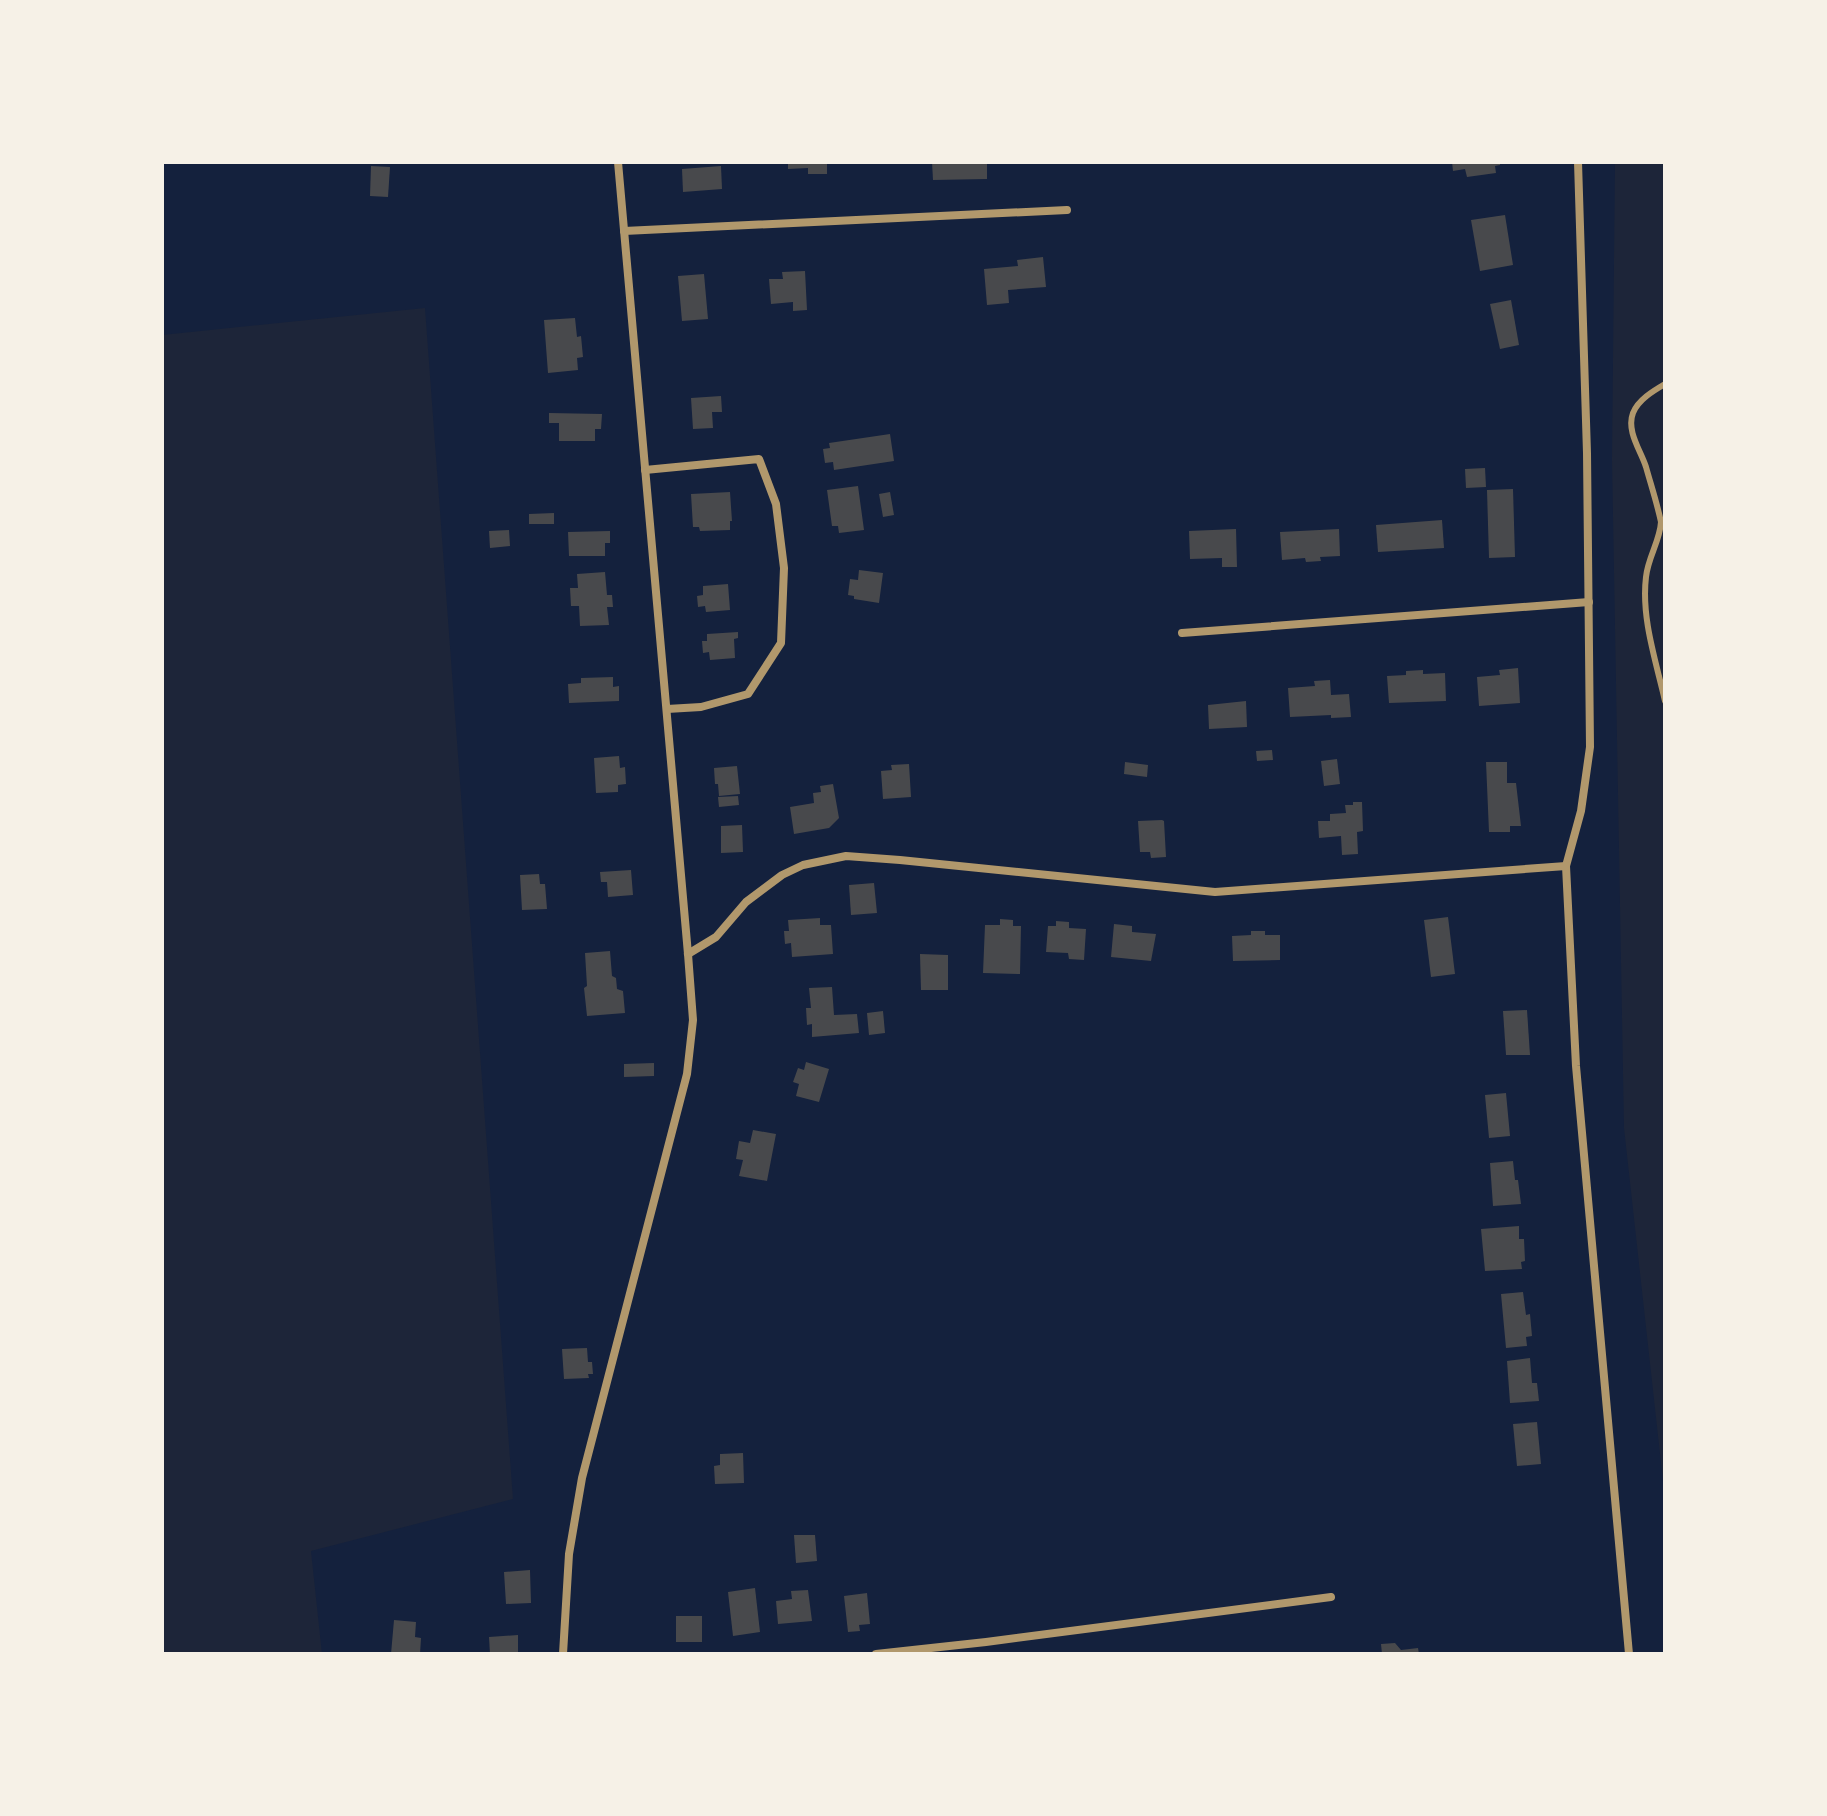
<svg xmlns="http://www.w3.org/2000/svg" width="1827" height="1816" font-family="Spectral,serif">
  <rect width="100%" height="100%" fill="#14213d"/>
  <!-- green -->
  <g fill="#1d2539">
    <polygon points="1615,162 1665,162 1665,1499 1624,1128 1612,460"/>
    <polygon points="425,308 513,1499 311,1551 322,1654 162,1654 162,335"/>
  </g>
  <!-- building -->
  <g fill="#48494c">
    <polygon points="788,162 827,162 827,174 808,174 808,168 788,169"/>
    <polygon points="932,162 987,162 987,179 933,180"/>
    <polygon points="1452,162 1500,162 1500,165 1495,166 1496,173 1467,177 1465,169 1453,171"/>
    <polygon points="371,166 390,167 388,197 370,196"/>
    <polygon points="721,166 722,189 683,192 682,169"/>
    <polygon points="1505,215 1513,265 1480,271 1471,220"/>
    <polygon points="1043,257 1046,287 1008,290 1009,303 987,305 984,269 1018,266 1017,260"/>
    <polygon points="805,271 807,310 793,311 793,302 771,304 769,279 783,279 782,272"/>
    <polygon points="704,274 708,319 682,321 678,276"/>
    <polygon points="1511,300 1519,345 1500,349 1490,304"/>
    <polygon points="575,318 577,337 581,336 583,357 577,358 578,370 548,373 544,320"/>
    <polygon points="721,396 722,412 712,412 713,428 693,429 691,398"/>
    <polygon points="549,413 602,414 601,429 595,429 595,441 559,441 559,423 549,423"/>
    <polygon points="890,434 894,461 834,470 833,462 825,463 823,449 830,448 829,443"/>
    <polygon points="1485,468 1486,487 1466,488 1465,469"/>
    <polygon points="858,486 864,530 839,533 838,526 832,526 827,490"/>
    <polygon points="1513,489 1515,557 1489,558 1487,490"/>
    <polygon points="730,492 732,521 730,521 730,530 700,531 699,527 693,527 691,494"/>
    <polygon points="890,492 894,515 883,517 879,494"/>
    <polygon points="554,513 554,524 529,524 529,514"/>
    <polygon points="1442,520 1444,548 1378,552 1376,525"/>
    <polygon points="1236,529 1237,567 1222,567 1222,558 1190,559 1189,531"/>
    <polygon points="1339,529 1340,556 1320,557 1321,561 1306,562 1305,558 1282,560 1280,532"/>
    <polygon points="509,530 510,546 490,548 489,531"/>
    <polygon points="610,531 610,543 605,543 605,556 569,556 568,532"/>
    <polygon points="859,570 883,573 879,603 854,599 854,596 848,595 850,579 858,580"/>
    <polygon points="605,572 607,595 612,595 613,607 607,607 609,625 580,626 579,606 571,606 570,588 578,588 577,574"/>
    <polygon points="728,584 730,610 706,612 705,606 698,607 697,596 703,595 703,586"/>
    <polygon points="738,632 738,638 734,639 735,658 710,660 709,652 703,653 702,641 707,641 707,634"/>
    <polygon points="1518,668 1520,703 1479,706 1477,677 1500,675 1499,670"/>
    <polygon points="1423,670 1423,674 1445,673 1446,701 1389,703 1387,676 1406,675 1406,671"/>
    <polygon points="613,677 613,687 619,686 619,701 569,703 568,684 581,683 581,678"/>
    <polygon points="1330,680 1331,695 1349,694 1351,717 1331,718 1331,715 1290,717 1288,688 1315,686 1314,681"/>
    <polygon points="1246,701 1247,727 1209,729 1208,705"/>
    <polygon points="1272,750 1273,760 1257,761 1256,751"/>
    <polygon points="619,756 620,768 625,767 626,784 618,785 618,792 596,793 594,758"/>
    <polygon points="1337,759 1340,784 1324,786 1321,761"/>
    <polygon points="1125,762 1148,765 1147,777 1124,774"/>
    <polygon points="1486,762 1507,762 1507,783 1516,783 1521,826 1510,826 1510,832 1489,832"/>
    <polygon points="909,764 911,797 883,799 881,771 892,770 891,765"/>
    <polygon points="737,766 740,794 719,796 718,784 715,784 714,768"/>
    <polygon points="833,784 839,818 829,828 794,834 790,807 814,803 813,793 821,792 820,786"/>
    <polygon points="738,796 739,805 719,807 718,797"/>
    <polygon points="1353,802 1362,802 1363,831 1357,832 1358,854 1342,855 1341,836 1319,838 1318,821 1330,821 1330,814 1346,813 1345,805 1353,805"/>
    <polygon points="1162,820 1164,821 1166,857 1151,858 1150,852 1140,852 1138,821"/>
    <polygon points="742,825 743,852 721,853 721,826"/>
    <polygon points="631,870 633,895 608,897 607,882 601,882 600,872"/>
    <polygon points="539,874 540,884 545,884 547,909 522,910 520,875"/>
    <polygon points="874,883 877,913 851,915 849,885"/>
    <polygon points="1448,917 1455,974 1431,977 1424,920"/>
    <polygon points="820,918 820,925 831,925 833,954 792,957 791,943 785,944 784,931 789,931 788,920"/>
    <polygon points="1000,919 1013,920 1013,926 1021,926 1020,974 983,973 985,925 1000,925"/>
    <polygon points="1056,921 1069,922 1069,928 1086,929 1084,960 1069,959 1068,953 1046,952 1048,926 1056,926"/>
    <polygon points="1114,924 1132,926 1132,932 1156,934 1151,961 1111,957"/>
    <polygon points="1251,931 1265,931 1265,935 1280,935 1280,960 1233,961 1232,936 1251,935"/>
    <polygon points="610,951 612,976 616,978 617,989 623,991 625,1013 587,1016 584,988 587,986 585,953"/>
    <polygon points="920,954 948,955 948,990 921,990"/>
    <polygon points="832,987 834,1015 857,1014 859,1033 812,1037 812,1024 807,1025 806,1008 811,1008 809,988"/>
    <polygon points="1527,1010 1530,1055 1506,1055 1503,1011"/>
    <polygon points="883,1011 885,1033 869,1035 867,1013"/>
    <polygon points="806,1062 829,1069 819,1102 796,1096 799,1084 793,1082 798,1068 804,1070"/>
    <polygon points="654,1063 654,1076 624,1077 624,1064"/>
    <polygon points="1506,1093 1510,1136 1489,1138 1485,1095"/>
    <polygon points="753,1130 776,1134 767,1181 739,1176 743,1160 736,1159 739,1141 750,1143"/>
    <polygon points="1513,1161 1515,1180 1518,1180 1521,1204 1493,1206 1490,1163"/>
    <polygon points="1519,1226 1519,1239 1524,1239 1525,1261 1521,1262 1522,1269 1485,1271 1481,1229"/>
    <polygon points="1523,1292 1526,1315 1530,1314 1532,1336 1526,1337 1527,1346 1506,1348 1501,1294"/>
    <polygon points="587,1348 588,1362 592,1362 593,1374 588,1374 589,1378 564,1379 562,1349"/>
    <polygon points="1530,1358 1532,1383 1537,1383 1539,1401 1510,1403 1507,1361"/>
    <polygon points="1537,1422 1541,1464 1517,1466 1513,1424"/>
    <polygon points="743,1453 744,1483 715,1484 714,1466 720,1465 720,1454"/>
    <polygon points="794,1535 815,1535 817,1561 796,1563"/>
    <polygon points="530,1570 531,1603 506,1604 504,1572"/>
    <polygon points="755,1588 760,1632 733,1636 728,1592"/>
    <polygon points="808,1590 812,1621 778,1624 776,1601 792,1599 791,1591"/>
    <polygon points="867,1593 870,1624 859,1625 860,1631 848,1632 844,1596"/>
    <rect x="676" y="1616" width="26" height="26"/>
    <polygon points="394,1620 416,1622 415,1637 421,1638 420,1654 391,1654"/>
    <polygon points="518,1635 518,1654 490,1654 489,1637"/>
    <polygon points="1395,1643 1401,1650 1418,1648 1419,1654 1382,1654 1381,1644"/>
  </g>
  <g fill="none" stroke-linecap="round" stroke-linejoin="round">
    <!-- service -->
    <path stroke="#b1986c" stroke-width="6" d="M1665,384C1653,391 1638,400 1633,413C1626,431 1641,451 1646,467C1651,485 1657,503 1661,522C1660,541 1648,557 1646,577C1641,618 1656,661 1665,701"/>
    <!-- minor -->
    <g stroke="#b1986c" stroke-width="8">
      <polyline points="1578,162 1587,453 1590,747 1581,811 1566,866 1576,1066 1629,1654"/>
      <polyline points="624,231 1067,210"/>
      <polyline points="645,470 759,459 776,504 784,568 781,643 748,694 701,707 667,709"/>
      <polyline points="1182,633 1589,602"/>
      <polyline points="688,954 716,937 746,902 782,875 803,865 846,856 900,860 1215,892 1566,866"/>
      <polyline points="563,1654 569,1554 582,1478 687,1074 693,1020 688,954 618,162"/>
      <polyline points="876,1654 986,1642 1331,1597"/>
    </g>
  </g>
  <!-- border -->
  <rect width="1827" height="1816" fill="none" stroke="#f6f1e7" stroke-width="328"/>
</svg>
